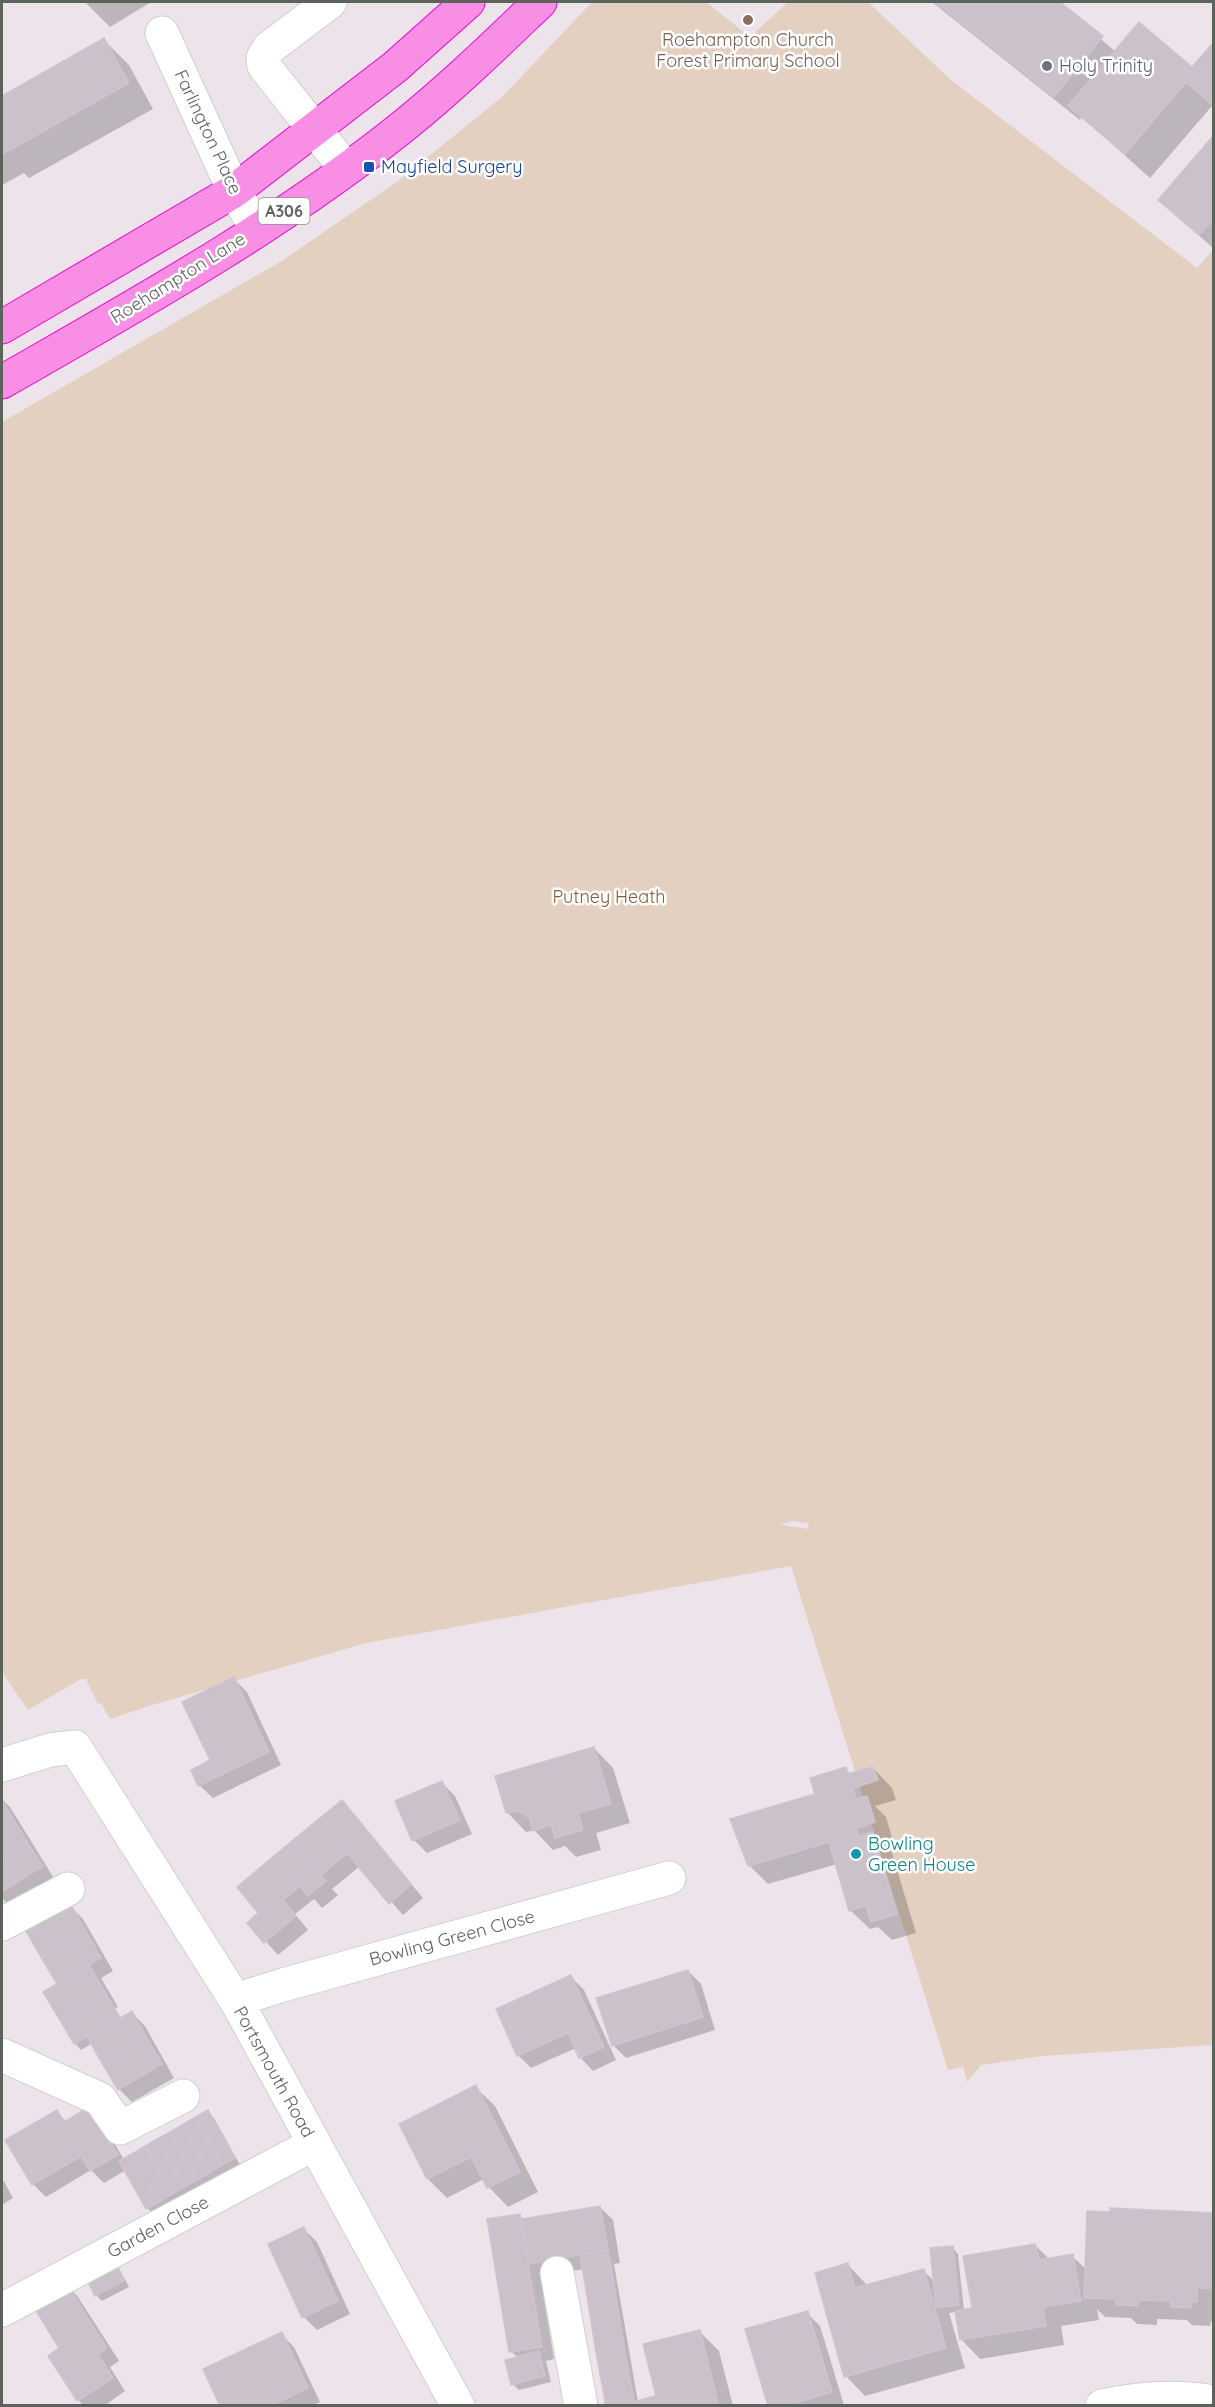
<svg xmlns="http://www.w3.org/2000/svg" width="1215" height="2407" font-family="Quicksand,sans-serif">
  <rect width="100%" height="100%" fill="#ede3eb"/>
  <!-- green -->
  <path fill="#e4d0c0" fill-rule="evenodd" d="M592,2H706L750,37L788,2H868L951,80L1197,268L1213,250V2045L1042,2056L981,2065L967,2082L963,2067L948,2070L791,1566L366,1643L149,1706L110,1719L101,1703L98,1704L86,1679H81L28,1710L2,1672V422L280,262L397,182L502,97ZM792,1521L808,1523L809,1529L780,1525Z"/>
  <!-- shadow -->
  <g fill="#0003">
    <polygon points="85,2 151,2 110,27"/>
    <polygon points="932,2 1058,2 1116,52 1192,69 1214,44 1214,108 1212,106 1150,178 1082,117 1080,120"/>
    <polygon points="104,40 129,65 153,109 29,178 24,173 2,185 2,98"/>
    <polygon points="1214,137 1214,249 1160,200"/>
    <polygon points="234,1679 247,1692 281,1765 213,1798 199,1785 212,1761"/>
    <polygon points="594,1748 613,1768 630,1823 596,1833 601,1850 576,1857 565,1846 553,1850 534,1830 526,1832 507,1812"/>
    <polygon points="873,1768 892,1788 896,1800 875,1806 886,1817 893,1841 883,1844 892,1853 916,1933 892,1940 878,1927 870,1929 850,1910 837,1864 768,1884 749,1865 846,1769 851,1775"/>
    <polygon points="442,1783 455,1796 472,1834 427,1853 414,1840"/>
    <polygon points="2,1799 10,1807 55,1880 11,1907 2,1898"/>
    <polygon points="342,1802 423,1898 403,1915 360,1866 332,1889 338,1895 322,1908 314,1899 295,1914 308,1930 278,1955 249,1923 260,1913 239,1887"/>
    <polygon points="70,1906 83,1919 113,1971 101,1978 118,2007 115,2008 121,2019 132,2013 145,2026 174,2078 132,2102 119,2089 93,2043 81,2050 75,2043 59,1984"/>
    <polygon points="688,1971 701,1984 715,2030 626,2058 613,2045"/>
    <polygon points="571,1977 584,1990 616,2060 593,2071 580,2057 576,2048 531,2068 518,2055"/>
    <polygon points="475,2087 495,2106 538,2192 508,2207 489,2187 484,2179 447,2198 428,2179"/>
    <polygon points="56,2112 67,2122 102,2122 124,2160 207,2112 214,2118 240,2165 154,2214 147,2208 126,2170 104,2183 91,2170 46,2197 33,2184"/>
    <polygon points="2,2178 13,2198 2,2205"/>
    <polygon points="600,2207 613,2220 620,2263 614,2264 638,2402 658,2397 699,2331 719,2351 733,2406 607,2406 584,2269 540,2276 554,2359 546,2361 551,2382 519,2390 513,2384 518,2358 511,2351 519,2216 524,2220"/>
    <polygon points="1214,2214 1214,2321 1211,2321 1210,2326 1192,2325 1187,2320 1157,2319 1157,2325 1137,2324 1131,2318 1105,2317 1097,2309 1099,2320 1061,2326 1064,2345 980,2359 961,2339 956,2312 949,2313 965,2368 865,2396 846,2376 848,2265 868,2286 924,2271 935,2282 952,2247 958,2254 964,2311 973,2309 1035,2245 1050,2260 1072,2256 1087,2270"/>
    <polygon points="304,2229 317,2242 350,2314 317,2330 304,2317"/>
    <polygon points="112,2260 118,2267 129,2287 102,2301 96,2295"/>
    <polygon points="65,2284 78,2297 119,2361 110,2367 125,2391 104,2406 83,2406 50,2356 61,2348"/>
    <polygon points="807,2313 820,2326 844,2405 769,2406"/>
    <polygon points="281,2334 294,2347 320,2402 312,2406 222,2406"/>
  </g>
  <!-- building -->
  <g fill="#cbc1ca" stroke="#d2c2d0" stroke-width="1.5">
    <polygon points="935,2 1060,2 1103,36 1054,97"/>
    <polygon points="1139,22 1192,67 1214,42 1214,106 1186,82 1125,154 1068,106"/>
    <polygon points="104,38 129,83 3,154 2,151 2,96"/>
    <polygon points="1214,135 1214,219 1199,235 1158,200"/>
    <polygon points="234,1677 269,1752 198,1786 191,1770 210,1760 182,1702"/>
    <polygon points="594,1747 611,1804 578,1813 583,1830 555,1838 551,1825 532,1831 530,1818 518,1811 506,1813 495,1776"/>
    <polygon points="846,1767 848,1774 873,1767 878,1780 853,1788 856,1799 867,1796 875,1822 856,1828 858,1836 873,1832 897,1914 871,1922 866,1906 849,1911 829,1842 748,1866 730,1819 815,1794 810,1778"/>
    <polygon points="442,1781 460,1820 412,1841 395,1801"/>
    <polygon points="2,1800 12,1817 2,1824"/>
    <polygon points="342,1800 411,1884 389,1904 347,1853 321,1875 292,1841"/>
    <polygon points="12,1817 27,1842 2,1858 2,1824"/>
    <polygon points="292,1841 326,1881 308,1896 300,1886 283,1900 296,1916 264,1943 247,1923 258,1913 237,1887"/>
    <polygon points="27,1842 43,1866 2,1892 2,1858"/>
    <polygon points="71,1905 86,1931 41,1957 26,1931"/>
    <polygon points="86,1931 101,1958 57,1984 41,1957"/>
    <polygon points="89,1965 106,1994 60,2020 43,1992"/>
    <polygon points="688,1970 703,2017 612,2046 596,1998"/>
    <polygon points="571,1975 604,2047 579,2058 568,2033 517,2056 496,2009"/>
    <polygon points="106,1994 120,2018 74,2044 60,2020"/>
    <polygon points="132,2011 147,2038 102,2063 87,2037"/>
    <polygon points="147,2038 162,2064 118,2090 102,2063"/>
    <polygon points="476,2085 520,2172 487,2188 471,2157 427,2179 399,2124"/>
    <polygon points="89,2107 118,2155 90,2171 81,2156 32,2185 5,2140 57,2110 64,2122"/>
    <polygon points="208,2110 235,2158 222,2165 195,2117"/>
    <polygon points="195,2117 222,2165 210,2173 182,2125"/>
    <polygon points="182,2125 210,2173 197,2180 170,2132"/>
    <polygon points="170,2132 197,2180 184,2187 157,2139"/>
    <polygon points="157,2139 184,2187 172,2194 145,2146"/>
    <polygon points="145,2146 172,2194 159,2202 132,2154"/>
    <polygon points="132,2154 159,2202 146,2209 119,2161"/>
    <polygon points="600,2206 608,2250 528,2264 521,2219"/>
    <polygon points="1110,2208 1214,2213 1214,2288 1197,2288 1197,2302 1192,2302 1191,2308 1171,2307 1171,2301 1139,2300 1138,2306 1116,2305 1116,2299 1084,2298 1087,2211 1110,2212"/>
    <polygon points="520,2214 542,2347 509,2352 487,2219"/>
    <polygon points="304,2227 338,2301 302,2318 268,2244"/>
    <polygon points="1035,2244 1039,2260 1073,2254 1081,2301 1043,2307 1046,2326 960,2340 955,2311 972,2308 963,2256"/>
    <polygon points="953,2246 959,2305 936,2308 930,2248"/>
    <polygon points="608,2250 616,2297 588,2302 580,2255"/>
    <polygon points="112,2259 124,2281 95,2296 84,2273"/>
    <polygon points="848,2263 855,2288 924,2269 946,2348 844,2377 815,2273"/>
    <polygon points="65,2282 107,2348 98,2354 113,2378 77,2401 48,2356 59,2348 32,2304"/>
    <polygon points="616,2297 624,2347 596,2352 588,2302"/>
    <polygon points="808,2311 832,2392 786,2406 768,2406 745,2329"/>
    <polygon points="700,2330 719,2406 637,2406 636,2401 656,2396 643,2344"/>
    <polygon points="282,2332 308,2388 271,2406 220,2406 203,2369"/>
    <polygon points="624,2347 633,2396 605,2401 596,2352"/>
    <polygon points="539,2351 545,2376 511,2385 505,2360"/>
    <polygon points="633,2396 634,2406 605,2406 605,2401"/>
  </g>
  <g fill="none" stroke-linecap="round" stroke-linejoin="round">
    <!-- minor casing -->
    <g stroke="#ccd2cc" stroke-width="35">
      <g id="minor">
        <polyline points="330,2 269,48 263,58 264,66 346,169"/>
        <polyline points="162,33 234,191 257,229"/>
        <polyline points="2,1765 50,1750 75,1747 238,2004 458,2406"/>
        <polyline points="2,1924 68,1889"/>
        <polyline points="238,2004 251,1995 283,1985 669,1878"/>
        <polyline points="2,2055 100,2099 120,2128 183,2096"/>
        <polyline points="557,2273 581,2406"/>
        <polyline points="2,2310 314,2144"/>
        <path d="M1102,2406C1139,2398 1176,2395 1214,2402"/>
      </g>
    </g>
    <!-- highway casing -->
    <g stroke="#e908cc" stroke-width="35">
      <g id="highway">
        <polyline points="2,327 234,191 395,67 468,2"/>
        <path d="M2,382C140,303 282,224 406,124C453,86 496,44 540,2"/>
      </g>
    </g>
    <!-- minor -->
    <use href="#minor" stroke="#fff" stroke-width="33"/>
    <!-- highway -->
    <use href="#highway" stroke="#f98ee5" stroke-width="33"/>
  </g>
  <!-- markers -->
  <circle fill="#8d6e63" stroke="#fff" stroke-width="2" cx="748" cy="20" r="6"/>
  <circle fill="#6b7280" stroke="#fff" stroke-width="2" cx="1047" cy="66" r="6"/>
  <rect fill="#1a4fb4" stroke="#fff" stroke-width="2" x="363" y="161" width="12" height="12" rx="3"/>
  <circle fill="#0f9aa8" stroke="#fff" stroke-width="2" cx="856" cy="1854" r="6"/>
  <g text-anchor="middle" stroke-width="5" stroke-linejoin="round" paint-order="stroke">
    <!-- shield labels -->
    <rect fill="#fff" stroke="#8c928c" stroke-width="1.5" x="258.5" y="198" width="51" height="26" rx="4.5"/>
    <g font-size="16" font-weight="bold" fill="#5b635b">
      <text x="284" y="217">A306</text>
    </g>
    <!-- education labels -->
    <g font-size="18" fill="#785e54" stroke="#fff">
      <text x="748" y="46">Roehampton Church<tspan x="748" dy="21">Forest Primary School</tspan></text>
    </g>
    <!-- worship labels -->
    <g font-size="18" fill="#5b616d" stroke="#fff" text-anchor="start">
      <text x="1059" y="72">Holy Trinity</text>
    </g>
    <!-- street labels -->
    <g font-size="18" fill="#5b635b" stroke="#fff">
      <text transform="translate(208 132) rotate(65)" y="6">Farlington Place</text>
      <text transform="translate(178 278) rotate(-32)" y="6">Roehampton Lane</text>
      <text transform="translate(452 1938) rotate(-15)" y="6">Bowling Green Close</text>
      <text transform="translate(274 2072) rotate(61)" y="6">Portsmouth Road</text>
      <text transform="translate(158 2227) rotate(-28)" y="6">Garden Close</text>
    </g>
    <!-- transit labels -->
    <g font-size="18" fill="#164399" stroke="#fff" text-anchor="start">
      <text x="381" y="173">Mayfield Surgery</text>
    </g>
    <!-- park labels -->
    <g font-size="18" fill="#855e38" stroke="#fff">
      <text x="609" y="903">Putney Heath</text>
    </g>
    <!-- culture labels -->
    <g font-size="18" fill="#0d838f" stroke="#fff" text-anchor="start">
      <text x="868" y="1850">Bowling<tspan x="868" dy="21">Green House</tspan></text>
    </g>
  </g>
  <!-- border -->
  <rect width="1215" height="2407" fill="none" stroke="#5b635b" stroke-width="6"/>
</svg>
